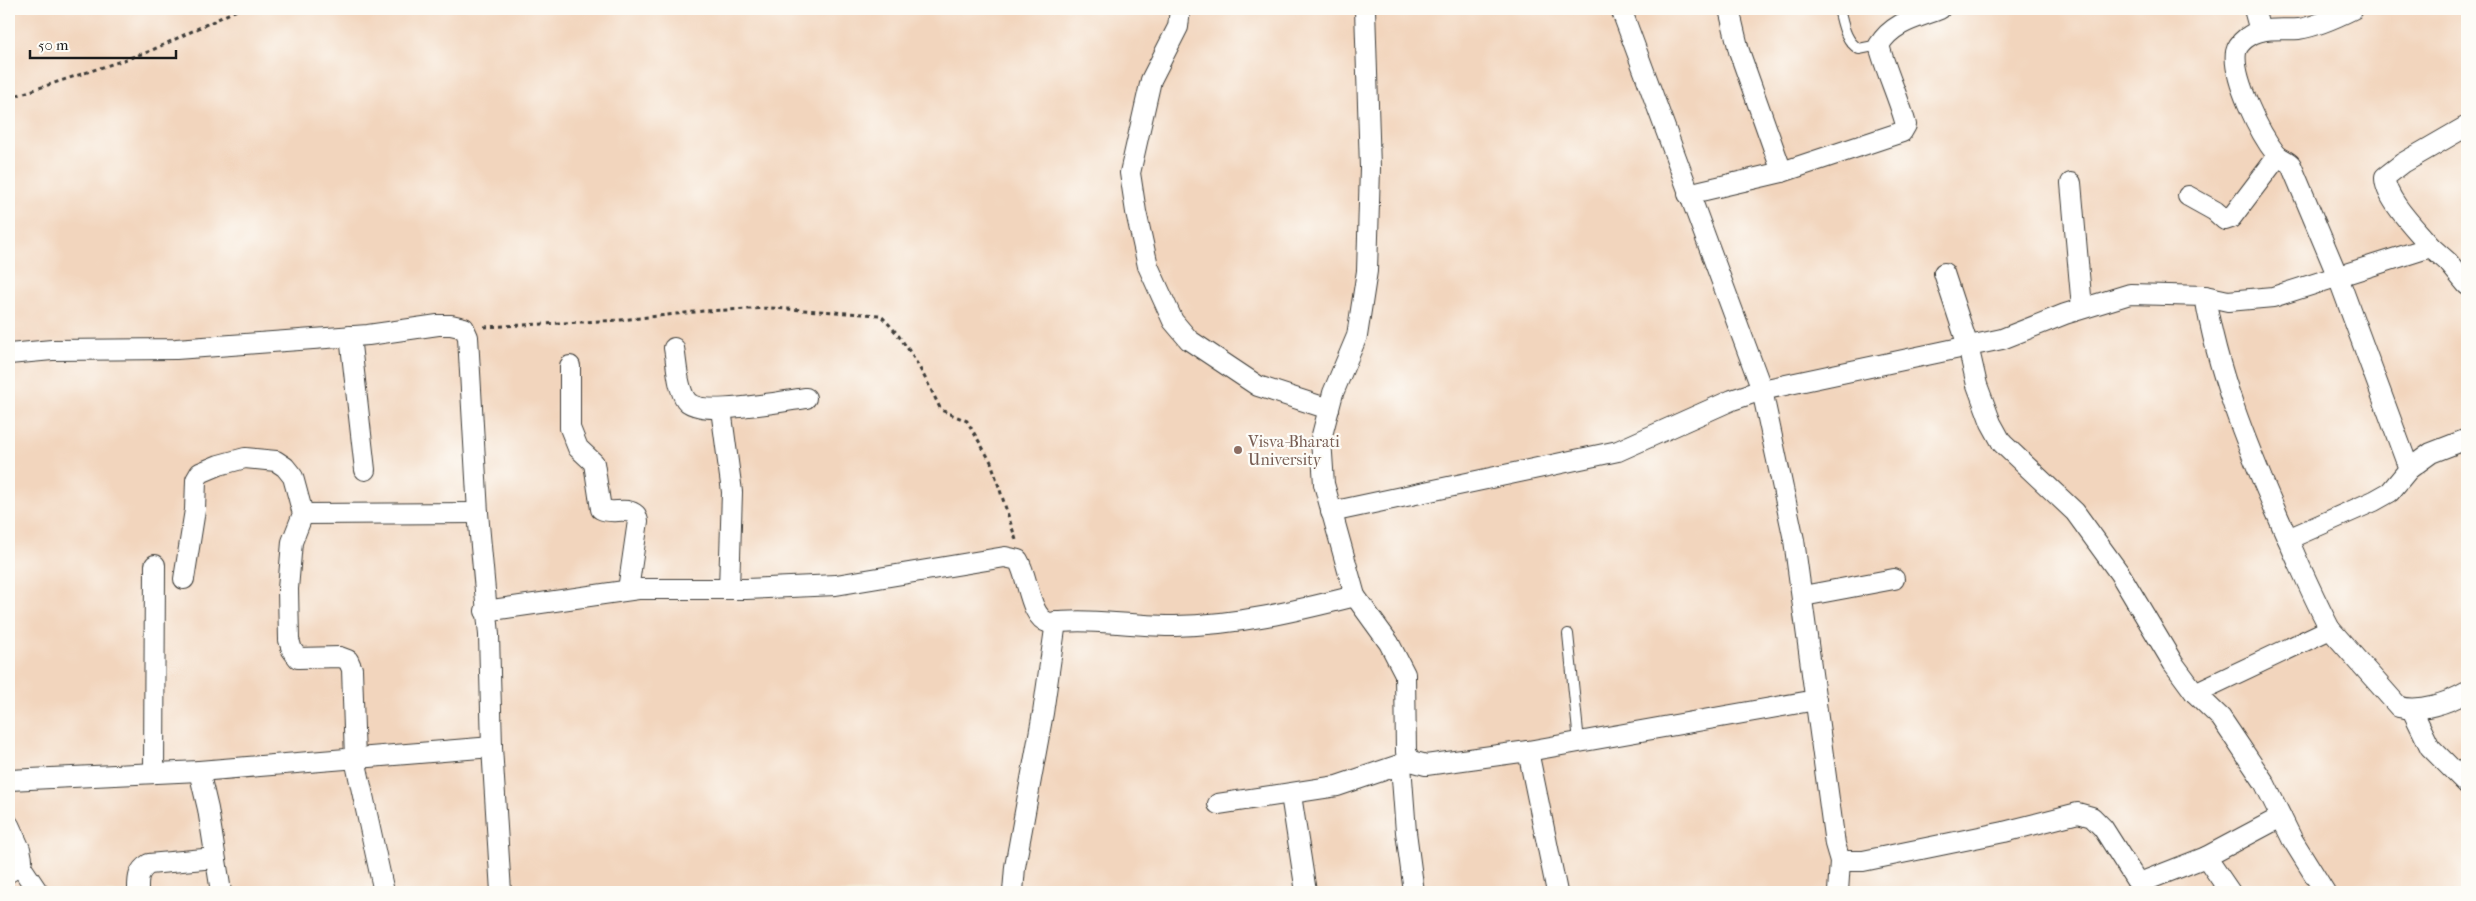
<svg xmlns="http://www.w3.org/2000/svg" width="2476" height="901" font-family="'IM FELL French Canon',serif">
  <rect width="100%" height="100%" fill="#fdfcf7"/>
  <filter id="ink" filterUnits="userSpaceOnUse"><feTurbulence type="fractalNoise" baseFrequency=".02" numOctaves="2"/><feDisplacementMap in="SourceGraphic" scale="10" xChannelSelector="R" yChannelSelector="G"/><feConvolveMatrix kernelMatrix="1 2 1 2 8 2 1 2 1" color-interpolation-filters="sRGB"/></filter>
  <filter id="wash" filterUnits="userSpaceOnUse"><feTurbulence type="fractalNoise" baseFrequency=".0096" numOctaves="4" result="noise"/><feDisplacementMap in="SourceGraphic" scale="20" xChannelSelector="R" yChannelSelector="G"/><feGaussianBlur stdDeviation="1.12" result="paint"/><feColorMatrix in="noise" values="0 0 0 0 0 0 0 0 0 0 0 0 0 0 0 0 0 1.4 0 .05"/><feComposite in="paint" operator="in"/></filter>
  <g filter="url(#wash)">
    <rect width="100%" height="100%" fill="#f3ead2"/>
    <!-- built -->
    <rect fill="#f2d5bd" x="9" y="9" width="2458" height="883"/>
  </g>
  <g filter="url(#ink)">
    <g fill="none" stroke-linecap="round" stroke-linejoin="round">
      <!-- service casing -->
      <g stroke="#3c3b37" stroke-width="12">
        <g id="service">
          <path d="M1839,9C1843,24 1845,41 1859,49L1879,45"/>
          <polyline points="1568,634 1579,742"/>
        </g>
      </g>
      <!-- minor casing -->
      <g stroke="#3c3b37" stroke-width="22">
        <g id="minor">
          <polyline points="1180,9 1178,27 1151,80 1130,173 1136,212 1148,266 1173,321 1189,340 1258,386 1329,409"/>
          <polyline points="1621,9 1762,390 2002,339 2065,314 2130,294 2205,296 2228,301 2273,297 2431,247 2448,262 2467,285"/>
          <polyline points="1729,9 1739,51 1782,172"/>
          <polyline points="2254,9 2260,31"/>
          <path d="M2353,9C2337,17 2317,26 2299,29C2287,30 2273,28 2261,31C2251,33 2238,42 2236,52C2232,78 2260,134 2276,154C2280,159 2287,160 2291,165L2338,277L2409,469"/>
          <polyline points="2071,183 2082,308"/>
          <path d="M1688,194L1782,172L1902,132L1906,125C1899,98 1886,72 1879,45C1893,22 1917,18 1940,9"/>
          <polyline points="2188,196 2215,211 2225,220 2231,218 2278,156"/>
          <path d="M2431,247C2417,230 2384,198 2385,177L2403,163L2467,126"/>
          <polyline points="1944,273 1968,346 1977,385 1991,423 2002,443 2075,512 2120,574 2173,663 2195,693 2221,718 2264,782 2292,839 2325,892"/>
          <polyline points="350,336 365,470"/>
          <path d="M674,348C677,364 677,387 686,400C699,418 784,401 806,398"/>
          <polyline points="9,354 52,350 176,349 368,335 438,325 451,325 464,328 468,337 478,513 489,635 492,747 501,892"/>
          <path d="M570,366V428L578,448L594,463L601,509C613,515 626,506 636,515L638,521L628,590"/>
          <polyline points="721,409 732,492 729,589"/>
          <polyline points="1331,512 1618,451 1732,400 1762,390 1794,540 1835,844 1840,861 1863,861 2004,832 2078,813 2092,817 2103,828 2136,880 2142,882 2206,857 2230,892"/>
          <polyline points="303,514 478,513"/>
          <polyline points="2288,539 2374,501 2390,492 2409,469 2431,453 2467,439"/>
          <polyline points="184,579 195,510 196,480 200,473 219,465 245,458 276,461 285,467 293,477 303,514 292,542 288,589 289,640 292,650 298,658 340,657 348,660 352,669 355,759 384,892"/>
          <polyline points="1355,596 1389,643 1405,674 1406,752 1411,761 1426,765 1528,751 1557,892"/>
          <polyline points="1803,596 1894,579"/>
          <path d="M485,611L638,589H746L836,585L1005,557L1018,560C1029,578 1029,617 1049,623C1091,618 1133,626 1175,626C1236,625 1296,611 1355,596L1324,484L1321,439L1333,393L1357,336L1367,271L1370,168L1365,9"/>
          <path d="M2330,629L2399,707C2420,712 2448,703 2467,692"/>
          <path d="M2195,693L2330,629C2310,591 2293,551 2276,512C2246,443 2217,371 2205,296"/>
          <polyline points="2412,710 2430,747 2467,784"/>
          <polyline points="1528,751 1816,700"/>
          <polyline points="1401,765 1406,832 1414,892"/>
          <polyline points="199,771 208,809 221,892"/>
          <polyline points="154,773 155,565"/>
          <polyline points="9,780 199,771 492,747"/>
          <polyline points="1291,795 1306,892"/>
          <polyline points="1218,804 1337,786 1411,761"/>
          <polyline points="9,825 20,849 22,859 20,865 9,872"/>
          <polyline points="2206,857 2281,817"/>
          <polyline points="20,865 38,892"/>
          <path d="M138,892C138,880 137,871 149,864L215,858"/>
          <polyline points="1013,892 1015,867 1043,713 1056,622"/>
          <polyline points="1838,892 1840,861"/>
        </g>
      </g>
      <!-- path -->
      <g stroke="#3c3b37" stroke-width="3" stroke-dasharray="4 4" stroke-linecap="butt">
        <polyline points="9,98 148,52 239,9"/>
        <path d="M484,327L621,320L704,311L771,308L880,315C908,342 924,375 941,410L967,421L991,462L1016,540"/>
      </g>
      <!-- service -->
      <use href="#service" stroke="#fff" stroke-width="10"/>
      <!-- minor -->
      <use href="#minor" stroke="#fff" stroke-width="20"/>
    </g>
  </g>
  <!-- markers -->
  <circle fill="#8d6e63" stroke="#fdfcf7" stroke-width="2" cx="1238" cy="450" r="5"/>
  <g text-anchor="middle" stroke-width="4.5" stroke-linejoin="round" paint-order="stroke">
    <!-- education labels -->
    <g font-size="16" fill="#785e54" stroke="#fdfcf7" text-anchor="start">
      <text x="1248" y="447">Visva-Bharati<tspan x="1248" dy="18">University</tspan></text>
    </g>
  </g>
  <!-- margin -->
  <rect width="2476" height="901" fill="none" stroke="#fdfcf7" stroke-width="30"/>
  <!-- scale -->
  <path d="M30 50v8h146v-8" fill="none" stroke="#1c1c1c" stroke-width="2.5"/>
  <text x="38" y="50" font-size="15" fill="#1c1c1c" stroke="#fdfcf7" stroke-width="4" paint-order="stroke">50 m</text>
</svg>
